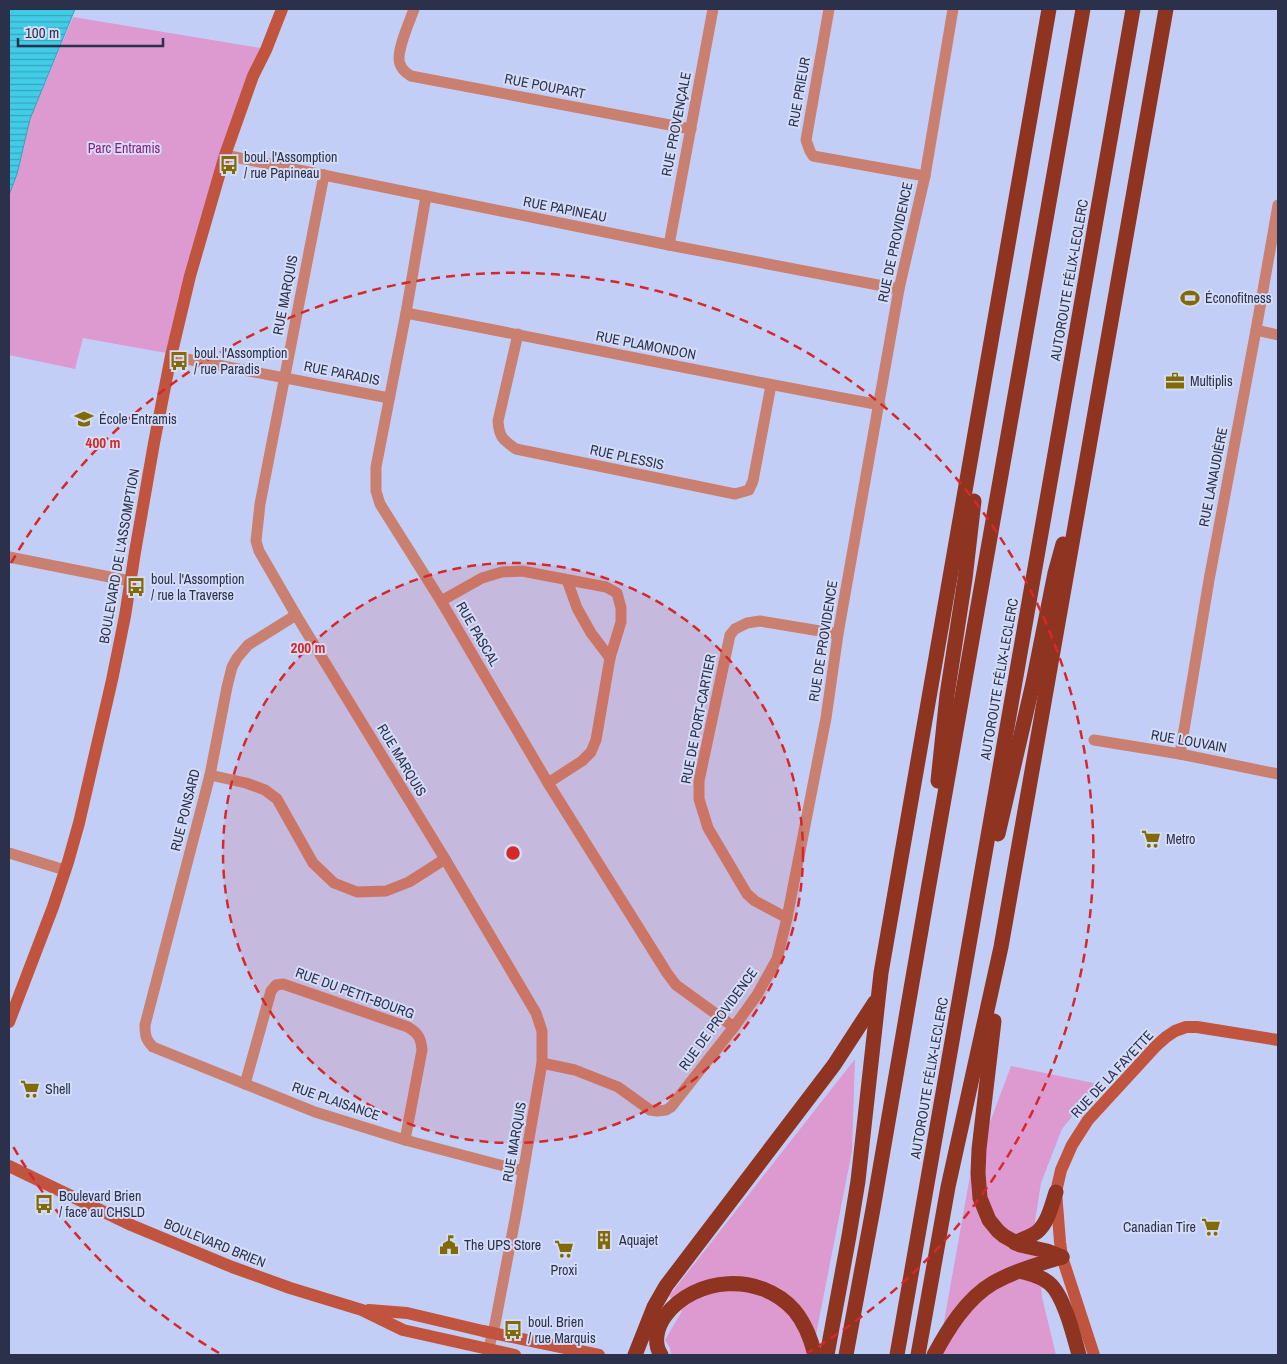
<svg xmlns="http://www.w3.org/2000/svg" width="1287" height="1364" font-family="'Archivo Narrow',sans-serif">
  <defs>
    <pattern id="water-rules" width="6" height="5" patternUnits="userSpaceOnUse" patternTransform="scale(1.25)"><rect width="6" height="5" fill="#42cce7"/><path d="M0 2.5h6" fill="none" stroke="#37a6bd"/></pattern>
  </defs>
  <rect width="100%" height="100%" fill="#c3cef7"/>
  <!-- green -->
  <g fill="#dc9ad0">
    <polygon points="73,17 266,49 254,72 172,354 83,338 75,369 9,355 9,195 17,173 30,119"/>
    <polygon points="855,1059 852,1151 812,1355 671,1355 670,1348 665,1340 682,1311 669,1296"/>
    <polygon points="1011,1066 1098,1084 1062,1129 1041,1183 1035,1221 1042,1297 1056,1355 938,1355 970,1176"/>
  </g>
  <!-- water -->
  <polygon fill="url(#water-rules)" stroke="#3b9eb8" points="9,9 75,9 30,119 17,174 9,195"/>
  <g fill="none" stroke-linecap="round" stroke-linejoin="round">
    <!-- street -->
    <g stroke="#ca8070" stroke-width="11">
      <path d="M414,9C410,21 395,53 400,64C402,70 406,73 411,76L691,129"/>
      <polyline points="829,9 806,140 810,151 813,156 925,176"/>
      <polyline points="225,155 669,245 899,289"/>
      <polyline points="324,175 260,504 256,541 259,551 296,615 445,859 536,1013 542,1031 542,1063 516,1214 495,1324 487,1355"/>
      <polyline points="426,196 406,313 376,467 376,491 380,504 441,601 548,783 667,973 676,985 734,1027"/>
      <polyline points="669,245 713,9"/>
      <path d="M406,313C564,343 721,376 880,405"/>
      <polyline points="1256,330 1278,335"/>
      <path d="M518,334L498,421C499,437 503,440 516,449L735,494L749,490L753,481L771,385"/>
      <polyline points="171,356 389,398"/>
      <polyline points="9,557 130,581"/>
      <polyline points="567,580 577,608 591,633 610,658"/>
      <polyline points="441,601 482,578 502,572 522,571 606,587 617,593 621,608 621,622 610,658 596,740 591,752 582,761 548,783"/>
      <path d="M296,615L248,645L237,658L232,667L227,687L210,775L145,1025C145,1036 146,1040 153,1047L315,1112L405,1140L523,1171"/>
      <polyline points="1094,740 1180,754 1278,774"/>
      <polyline points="1180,754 1209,580 1256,330 1278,205"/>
      <polyline points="210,775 246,783 265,790 277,799 313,863 334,883 357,892 386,891 409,882 445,859"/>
      <polyline points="9,853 65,870"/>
      <polyline points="787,918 755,901 747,894 708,828 699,799 699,781 730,635 735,629 747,623 760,621 838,634"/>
      <polyline points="542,1063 575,1070 618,1087 650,1110 657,1111 666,1110 671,1107 734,1027 757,995 777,959 787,918 826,718 838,634 899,289 925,176 953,9"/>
      <path d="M245,1084L271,991L276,985L283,984L408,1027C418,1033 421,1038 422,1050L405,1140"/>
    </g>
    <!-- secondary -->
    <g stroke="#c0543e" stroke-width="12">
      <polyline points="9,1022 53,907 68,862 79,823 112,680 125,616 135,552 154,443 171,356 190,276 225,155 253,76 266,50 282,9"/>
      <polyline points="9,1166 131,1225 232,1267 290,1288 362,1310 403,1330 515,1355"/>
      <polyline points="369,1310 407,1313 483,1331 599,1355"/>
      <polyline points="1094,1355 1062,1257 1060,1242 1056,1192 1061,1170 1072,1145 1088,1120 1156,1046 1166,1037 1175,1031 1186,1027 1197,1027 1278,1040"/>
    </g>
    <!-- highway -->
    <g stroke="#8e3421" stroke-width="15">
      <polyline points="938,781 947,695 965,579 974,501"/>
      <polyline points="998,834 1033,683 1055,573 1063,544"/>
      <polyline points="994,1021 979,1149 978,1173 980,1198 989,1220 998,1231 1004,1236 1020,1245 1047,1251 1062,1257"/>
      <path d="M1015,1243C1022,1239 1030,1237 1037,1232C1048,1223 1052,1204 1056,1192"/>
      <path d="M1020,1271C1030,1274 1041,1276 1049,1283C1064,1295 1074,1337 1079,1355"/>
      <polyline points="635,1355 654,1307 666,1286 834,1065 875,1002"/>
      <path d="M661,1355C653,1343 657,1327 665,1316C695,1276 760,1272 794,1310C805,1323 811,1339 815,1355"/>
      <polyline points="827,1355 849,1236 858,1181 881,973 1049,9"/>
      <polyline points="846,1355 873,1209 928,890 1083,9"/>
      <polyline points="897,1355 1133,9"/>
      <polyline points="918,1355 948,1187 1001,947 1166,9"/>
      <path d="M934,1355C948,1329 966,1299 993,1283C1014,1271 1039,1264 1062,1257"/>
    </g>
  </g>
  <!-- distance rings -->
  <circle cx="513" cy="853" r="290" fill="#d62828" fill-opacity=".12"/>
  <g fill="none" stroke="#d62828" stroke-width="2.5" stroke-dasharray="9 6">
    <circle cx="513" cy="853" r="290"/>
    <path d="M219 1353A580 580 0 0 1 11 1143M11 563A580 580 0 1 1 807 1353"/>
  </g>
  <!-- icons -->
  <defs>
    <g id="bus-bare" transform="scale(1.5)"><path d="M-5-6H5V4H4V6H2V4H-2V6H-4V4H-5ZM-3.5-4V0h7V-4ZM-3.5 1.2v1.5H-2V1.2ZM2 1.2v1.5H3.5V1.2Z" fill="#826b04" stroke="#d4dcf7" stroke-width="2.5" paint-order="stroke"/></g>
    <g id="stadium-bare" transform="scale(1.5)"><path d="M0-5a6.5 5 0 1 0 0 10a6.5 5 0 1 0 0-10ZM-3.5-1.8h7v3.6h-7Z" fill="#826b04" stroke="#d4dcf7" stroke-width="2.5" paint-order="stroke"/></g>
    <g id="office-bare" transform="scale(1.5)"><path d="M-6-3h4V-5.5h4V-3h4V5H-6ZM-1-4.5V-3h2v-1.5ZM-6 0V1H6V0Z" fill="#826b04" stroke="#d4dcf7" stroke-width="2.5" paint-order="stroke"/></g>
    <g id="school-bare" transform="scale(1.5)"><path d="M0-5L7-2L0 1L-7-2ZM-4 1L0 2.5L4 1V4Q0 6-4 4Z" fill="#826b04" stroke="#d4dcf7" stroke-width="2.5" paint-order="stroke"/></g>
    <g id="supermarket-bare" transform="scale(1.5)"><path d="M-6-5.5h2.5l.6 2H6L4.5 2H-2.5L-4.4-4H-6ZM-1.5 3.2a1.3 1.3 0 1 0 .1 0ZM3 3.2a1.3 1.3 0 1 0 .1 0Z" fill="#826b04" stroke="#d4dcf7" stroke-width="2.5" paint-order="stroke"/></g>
    <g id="building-bare" transform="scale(1.5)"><path d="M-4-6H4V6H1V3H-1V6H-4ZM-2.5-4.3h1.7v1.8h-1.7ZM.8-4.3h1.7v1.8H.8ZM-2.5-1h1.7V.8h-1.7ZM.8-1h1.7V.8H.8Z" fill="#826b04" stroke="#d4dcf7" stroke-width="2.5" paint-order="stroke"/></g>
    <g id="civic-bare" transform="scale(1.5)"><path d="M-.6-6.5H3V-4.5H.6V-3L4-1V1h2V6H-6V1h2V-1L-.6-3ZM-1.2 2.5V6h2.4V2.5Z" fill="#826b04" stroke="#d4dcf7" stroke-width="2.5" paint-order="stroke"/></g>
  </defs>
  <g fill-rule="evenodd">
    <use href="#bus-bare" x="229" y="165"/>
    <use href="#stadium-bare" x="1190" y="298"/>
    <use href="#bus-bare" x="179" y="361"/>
    <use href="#office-bare" x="1175" y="381"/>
    <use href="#school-bare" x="84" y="419"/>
    <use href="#bus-bare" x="136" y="587"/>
    <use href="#supermarket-bare" x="1151" y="839"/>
    <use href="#supermarket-bare" x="30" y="1089"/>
    <use href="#bus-bare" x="44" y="1204"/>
    <use href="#supermarket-bare" x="1211" y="1227"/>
    <use href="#building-bare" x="604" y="1240"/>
    <use href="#civic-bare" x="449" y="1245"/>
    <use href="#supermarket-bare" x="564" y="1249"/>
    <use href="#bus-bare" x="513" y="1330"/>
  </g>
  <g text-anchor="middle" stroke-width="4" stroke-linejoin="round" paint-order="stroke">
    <!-- street labels -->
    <g font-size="14" fill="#2b314b" stroke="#d4dcf7">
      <text transform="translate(545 86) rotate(11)" y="5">RUE POUPART</text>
      <text transform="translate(799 92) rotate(-80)" y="5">RUE PRIEUR</text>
      <text transform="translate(676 124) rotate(-79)" y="5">RUE PROVENÇALE</text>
      <text transform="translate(565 209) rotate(11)" y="5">RUE PAPINEAU</text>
      <text transform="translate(895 242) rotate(-78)" y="5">RUE DE PROVIDENCE</text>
      <text transform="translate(1069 280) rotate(-80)" y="5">AUTOROUTE FÉLIX-LECLERC</text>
      <text transform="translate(285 295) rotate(-79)" y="5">RUE MARQUIS</text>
      <text transform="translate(646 345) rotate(11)" y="5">RUE PLAMONDON</text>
      <text transform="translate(342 373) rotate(11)" y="5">RUE PARADIS</text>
      <text transform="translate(627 457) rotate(12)" y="5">RUE PLESSIS</text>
      <text transform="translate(1213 477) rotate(-79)" y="5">RUE LANAUDIÈRE</text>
      <text transform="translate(119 556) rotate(-80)" y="5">BOULEVARD DE L'ASSOMPTION</text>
      <text transform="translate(478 634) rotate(60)" y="5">RUE PASCAL</text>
      <text transform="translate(823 641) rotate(-81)" y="5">RUE DE PROVIDENCE</text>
      <text transform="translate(999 679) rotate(-80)" y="5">AUTOROUTE FÉLIX-LECLERC</text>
      <text transform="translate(698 719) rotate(-79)" y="5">RUE DE PORT-CARTIER</text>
      <text transform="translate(1189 741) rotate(10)" y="5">RUE LOUVAIN</text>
      <text transform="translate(402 760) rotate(59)" y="5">RUE MARQUIS</text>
      <text transform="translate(185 810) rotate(-76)" y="5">RUE PONSARD</text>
      <text transform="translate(355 993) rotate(20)" y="5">RUE DU PETIT-BOURG</text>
      <text transform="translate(718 1019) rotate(-54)" y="5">RUE DE PROVIDENCE</text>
      <text transform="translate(1112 1074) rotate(-47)" y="5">RUE DE LA FAYETTE</text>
      <text transform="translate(929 1078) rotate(-80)" y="5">AUTOROUTE FÉLIX-LECLERC</text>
      <text transform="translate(336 1101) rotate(19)" y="5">RUE PLAISANCE</text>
      <text transform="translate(514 1142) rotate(-80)" y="5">RUE MARQUIS</text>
      <text transform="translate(215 1243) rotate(22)" y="5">BOULEVARD BRIEN</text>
    </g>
    <!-- park labels -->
    <g font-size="14" fill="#8e1d80" stroke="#d4dcf7">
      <text x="124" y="153">Parc Entramis</text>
    </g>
    <!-- poi labels -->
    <g font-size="14" fill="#2b314b" stroke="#d4dcf7" text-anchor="start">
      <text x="244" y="162">boul. l'Assomption<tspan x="244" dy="16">/ rue Papineau</tspan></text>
      <text x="1205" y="303">Éconofitness</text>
      <text x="194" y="358">boul. l'Assomption<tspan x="194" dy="16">/ rue Paradis</tspan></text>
      <text x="1190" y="386">Multiplis</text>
      <text x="99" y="424">École Entramis</text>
      <text x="151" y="584">boul. l'Assomption<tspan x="151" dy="16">/ rue la Traverse</tspan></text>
      <text x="1166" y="844">Metro</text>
      <text x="45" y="1094">Shell</text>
      <text x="59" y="1201">Boulevard Brien<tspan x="59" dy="16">/ face au CHSLD</tspan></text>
      <text x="1196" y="1232" text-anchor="end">Canadian Tire</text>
      <text x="619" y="1245">Aquajet</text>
      <text x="464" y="1250">The UPS Store</text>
      <text x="564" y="1275" text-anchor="middle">Proxi</text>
      <text x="528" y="1327">boul. Brien<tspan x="528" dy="16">/ rue Marquis</tspan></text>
    </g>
  </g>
  <circle cx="513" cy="853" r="8" fill="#d62828" stroke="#d4dcf7" stroke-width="2.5"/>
  <g font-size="15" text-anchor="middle" font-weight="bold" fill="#d62828" stroke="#d4dcf7" stroke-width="4" stroke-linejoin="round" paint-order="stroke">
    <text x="103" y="448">400 m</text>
    <text x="308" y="653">200 m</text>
  </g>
  <!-- border -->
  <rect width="1287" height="1364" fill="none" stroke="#2b314b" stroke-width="20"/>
  <!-- scale -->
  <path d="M18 38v8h145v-8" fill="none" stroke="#2b314b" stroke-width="2.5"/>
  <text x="25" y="38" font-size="15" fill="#2b314b" stroke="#d4dcf7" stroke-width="4" paint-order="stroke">100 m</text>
</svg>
